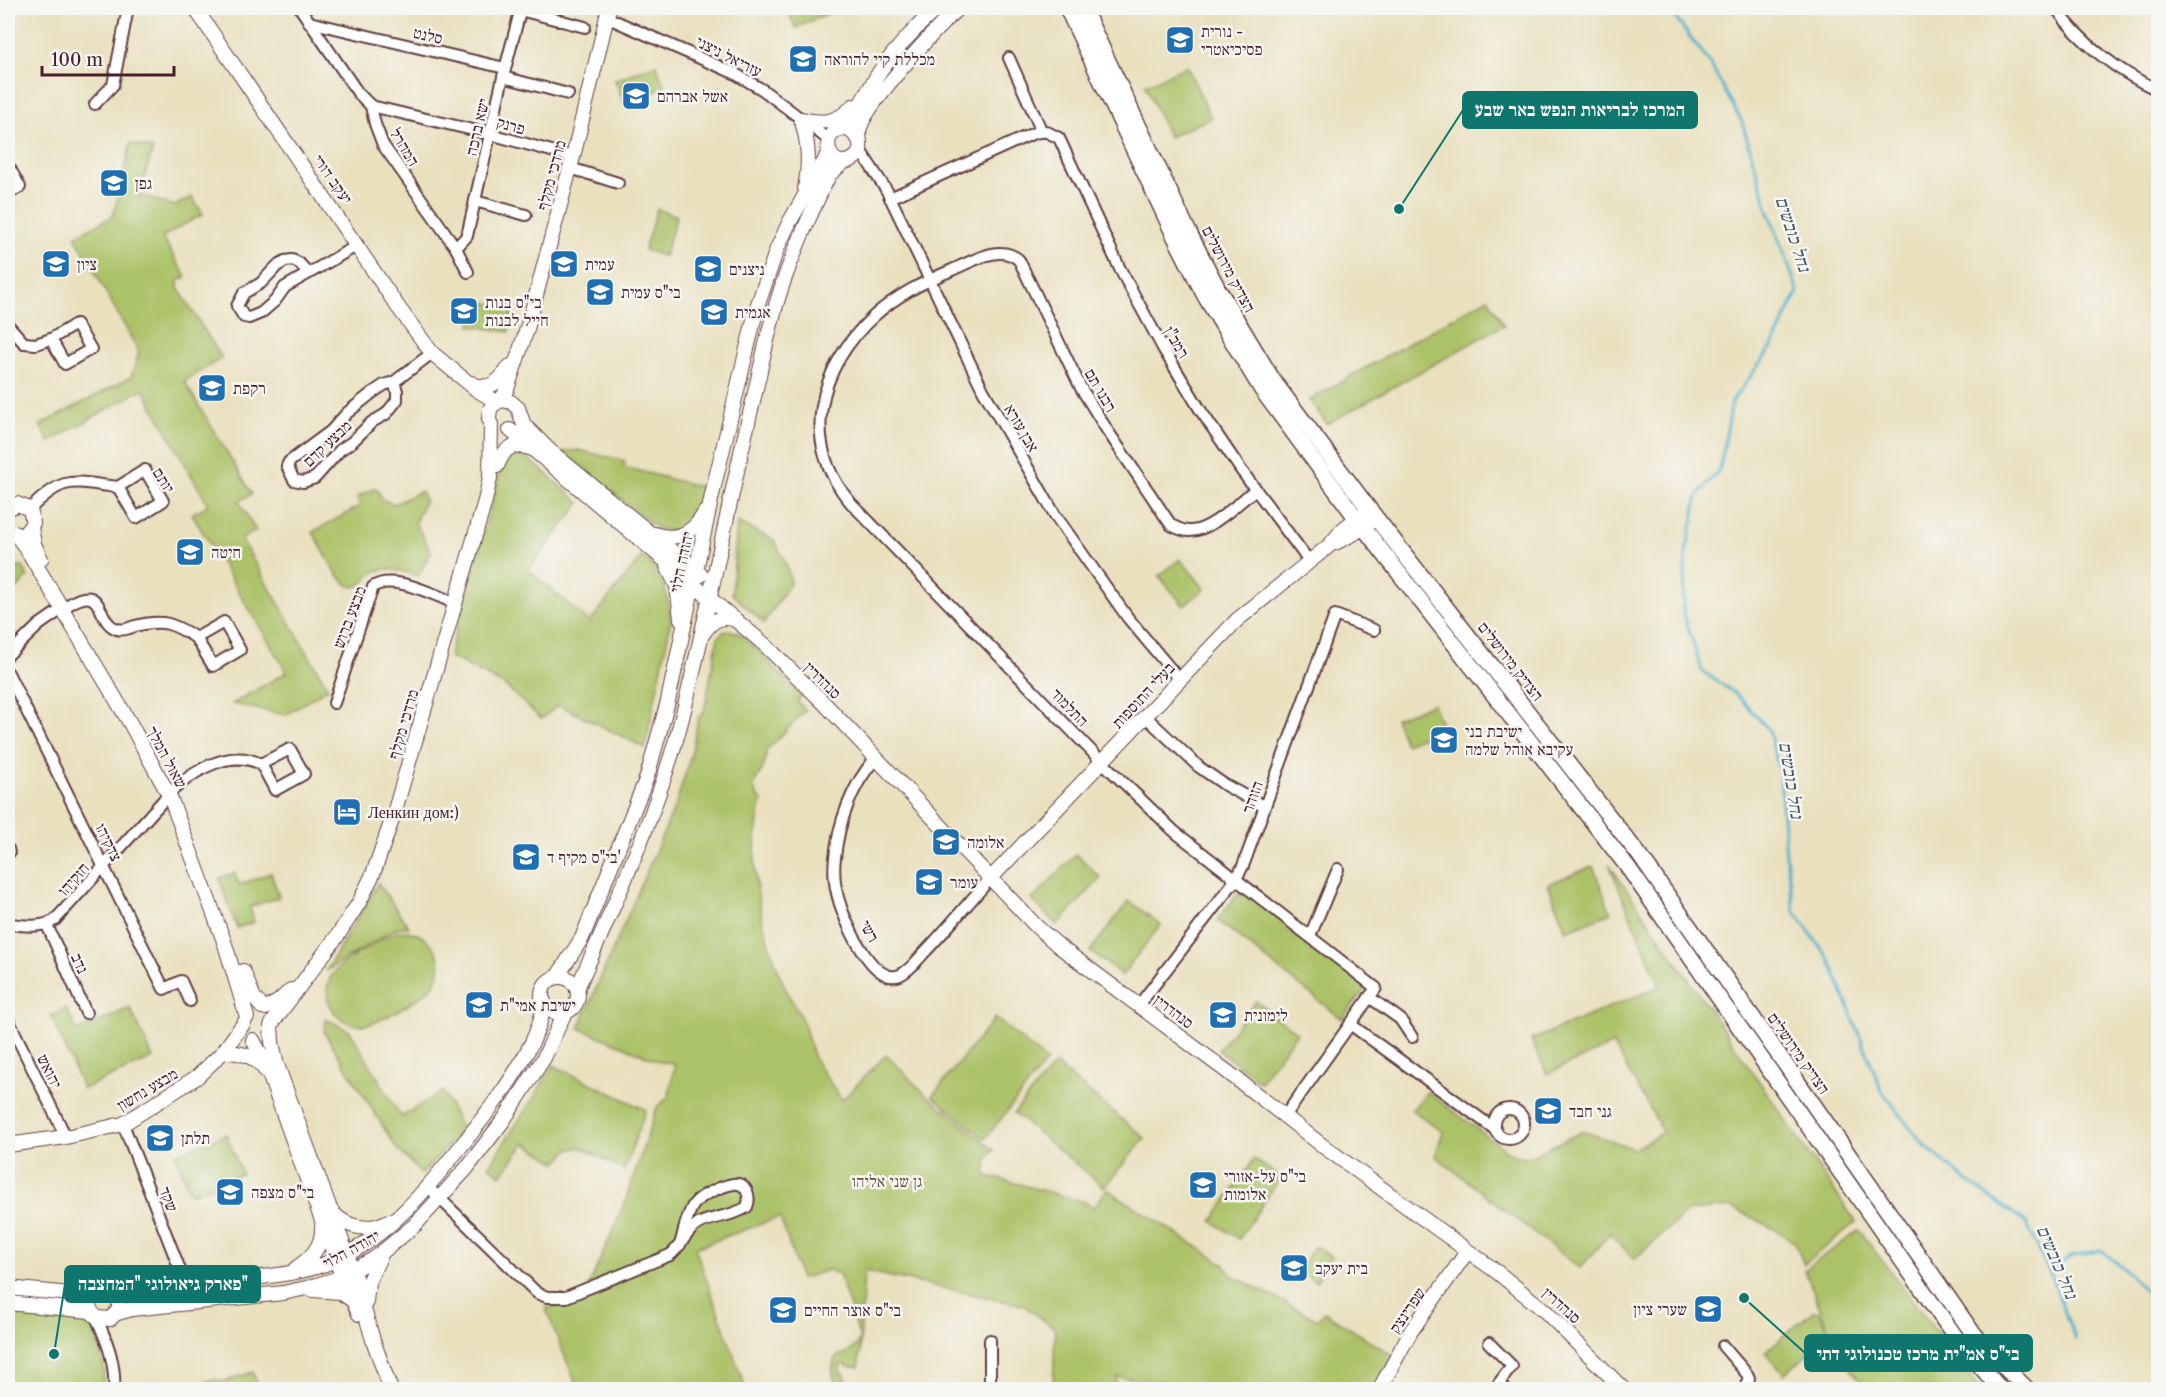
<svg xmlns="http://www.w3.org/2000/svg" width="2166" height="1397" font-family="'Libre Caslon Text','Frank Ruhl Libre',serif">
  <rect width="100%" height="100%" fill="#f6f6f2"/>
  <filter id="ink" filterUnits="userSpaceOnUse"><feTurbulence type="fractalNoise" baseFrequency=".0167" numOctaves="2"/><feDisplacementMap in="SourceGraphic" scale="12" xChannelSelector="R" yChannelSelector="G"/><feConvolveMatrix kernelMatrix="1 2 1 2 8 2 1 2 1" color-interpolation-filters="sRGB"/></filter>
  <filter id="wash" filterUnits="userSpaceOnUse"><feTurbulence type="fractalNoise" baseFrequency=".008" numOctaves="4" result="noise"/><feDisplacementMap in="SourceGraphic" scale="24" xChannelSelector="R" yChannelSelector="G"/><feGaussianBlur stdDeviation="1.35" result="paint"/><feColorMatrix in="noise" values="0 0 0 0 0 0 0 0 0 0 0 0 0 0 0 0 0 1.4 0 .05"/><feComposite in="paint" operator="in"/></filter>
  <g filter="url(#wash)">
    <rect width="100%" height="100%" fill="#e9e0be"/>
    <!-- green -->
    <g fill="#acc267" stroke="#7b7049" stroke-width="1.5">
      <polygon points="786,8 839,8 796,28"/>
      <polygon points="656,64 665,87 625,104 615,80"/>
      <polygon points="1187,66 1211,118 1169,137 1145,85"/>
      <polygon points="131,143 153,149 139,195 175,206 192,197 203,214 162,237 186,277 178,281 178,288 222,358 184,381 252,494 239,501 256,531 241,539 328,688 286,715 232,704 287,672 192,514 208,505 143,389 49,442 40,425 131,377 139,352 75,236 113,216"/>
      <polygon points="657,209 677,216 664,256 644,250"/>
      <polygon points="1488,298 1504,325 1327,424 1309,400"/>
      <polygon points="475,301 513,307 509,332 471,326"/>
      <path d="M578,450L625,461L624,467L705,488C697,509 685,540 657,528L563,452Z"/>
      <path d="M516,452L523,454L580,503L528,570L590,622L642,556C662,570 669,598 671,621L645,748L559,705L541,719L504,685L449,656L503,462L505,456Z"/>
      <path d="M376,488L383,500L395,504L421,491L425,500L415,522L431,552L418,576C405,572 386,565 373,573C366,578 360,590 350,586C336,580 321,545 313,532L360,506L357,497Z"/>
      <polygon points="737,522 774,540 786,564 791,582 764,623 732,594"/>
      <polygon points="1180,559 1205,589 1184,606 1159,576"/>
      <polygon points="23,566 28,577 8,598 8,570"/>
      <path d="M729,630L736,632L743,636L802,696L797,701L806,710L766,751C766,756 766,762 764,766C757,782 746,784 762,801C746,863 759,926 784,985C789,998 798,1009 803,1022C808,1033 809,1046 814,1058C821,1072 833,1086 842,1100L886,1055L926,1095L994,1150L987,1159L985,1175L1082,1201L1094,1207L1107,1189L1224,1264L1231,1275L1318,1320L1324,1312L1394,1356L1376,1389H1250L1117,1377L1116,1389H1053L1055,1329L1023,1305L864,1271L859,1367H847V1364L840,1365L841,1374H845L848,1389H839C833,1381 831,1367 835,1358C847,1352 855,1351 860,1339L839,1274L828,1270L801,1279L780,1217L695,1248L746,1389L604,1390L602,1385L590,1389H578L546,1309L585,1295L625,1202L657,1107L669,1096L675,1063L661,1062L579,1028L676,804L692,751L698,718L704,712L718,637L723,632Z"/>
      <polygon points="1433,704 1443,729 1405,744 1395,718"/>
      <polygon points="1076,854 1101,878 1057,925 1032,900"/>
      <polygon points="1609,864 1856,1222 1804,1264 1795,1243 1780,1232 1731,1207 1689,1211 1634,1259 1610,1233 1580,1268 1435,1156 1443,1132 1412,1110 1427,1092 1513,1155 1527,1158 1583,1131 1635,1149 1663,1132 1613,1044 1547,1074 1531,1040 1660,986"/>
      <polygon points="1593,866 1611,913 1566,931 1548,884"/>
      <polygon points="235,873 239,885 271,873 279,897 250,907 254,922 237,928 219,878"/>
      <polygon points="378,883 409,927 401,927 393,930 326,971"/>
      <polygon points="1242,888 1367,987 1342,1019 1217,920"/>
      <polygon points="1129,901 1161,925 1122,975 1090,951"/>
      <path d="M406,931C432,934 449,961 434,984C425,997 378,1025 363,1025C353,1026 342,1021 335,1013C311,980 345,961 369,947C381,940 392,931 406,931Z"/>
      <polygon points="1256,1001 1297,1033 1260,1082 1218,1050"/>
      <polygon points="66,1008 77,1031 130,1008 153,1058 83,1089 51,1016"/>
      <polygon points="995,1018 1047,1061 985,1139 932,1096"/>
      <polygon points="326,1019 350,1031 401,1117 443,1091 462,1130 422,1174 397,1149 324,1032"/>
      <polygon points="1055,1064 1145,1138 1104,1187 1014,1113"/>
      <polygon points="553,1065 646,1110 624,1170 581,1147 568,1150 557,1163 525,1143 501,1175 489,1166 534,1097"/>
      <polygon points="226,1134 242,1174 190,1194 175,1154"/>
      <polygon points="1254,1159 1281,1177 1239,1239 1212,1221"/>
      <polygon points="1859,1230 1972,1379 1981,1389 1868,1389 1838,1354 1805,1270"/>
      <polygon points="1315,1246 1332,1257 1316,1282 1299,1270"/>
      <polygon points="1813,1311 1819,1312 1829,1333 1827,1338 1784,1374 1765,1352"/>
      <polygon points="8,1312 86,1319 97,1337 105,1371 101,1389 8,1389"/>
      <polygon points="253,1372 259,1389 185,1389 214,1379 223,1382"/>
    </g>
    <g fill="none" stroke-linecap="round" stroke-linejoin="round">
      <!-- stream -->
      <g stroke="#4aadc9" stroke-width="3">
        <polyline points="1668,8 1709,62 1742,122 1768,210 1798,291 1772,347 1732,401 1720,469 1698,495 1686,553 1683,612 1702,671 1737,695 1769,730 1780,775 1786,856 1794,910 1830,961 1882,1091 1924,1145 1967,1181 2026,1222 2049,1271 2075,1339"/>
        <polyline points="2049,1271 2070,1257 2101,1250 2125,1270 2158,1303"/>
      </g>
    </g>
  </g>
  <g filter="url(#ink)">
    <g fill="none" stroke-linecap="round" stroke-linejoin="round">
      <!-- street casing -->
      <g stroke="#623c41" stroke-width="14">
        <g id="street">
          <polyline points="300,8 358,93 371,106 375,124 383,145 456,248 468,272"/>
          <path d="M2056,8C2080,43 2120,73 2158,90"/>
          <polyline points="520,10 585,27"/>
          <polyline points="606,17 734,73 763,90 829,140"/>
          <polyline points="309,22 505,68"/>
          <polyline points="1009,58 1042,132"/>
          <polyline points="503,77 568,94"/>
          <polyline points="95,104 113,85 128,8"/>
          <polyline points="371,106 490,134 573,157"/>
          <polyline points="860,150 887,191 983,390 1055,515 1128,618 1179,679"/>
          <polyline points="8,165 20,187 8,194"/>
          <polyline points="570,168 618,183"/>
          <polyline points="890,198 1034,133 1045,131 1059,138 1120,269 1164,350 1201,411 1241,470 1309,561"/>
          <polyline points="475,201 526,215"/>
          <polyline points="456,248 467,236 503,77 521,8"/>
          <polyline points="308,273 299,263 292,260 285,261 277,266 261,283 244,293 237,306 244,317 249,318 261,313 275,301 285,287 358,245"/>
          <polygon points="76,324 91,349 65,364 51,339"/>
          <polyline points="8,325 24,343 36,344 51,339"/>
          <polygon points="394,382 397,391 397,400 386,414 372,422 352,442 340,450 315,478 303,482 294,480 287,466 289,462 331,431 347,413 372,393 384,385"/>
          <polyline points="394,382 432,353"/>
          <polygon points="145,470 163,501 136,518 118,487"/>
          <path d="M1256,489C1239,502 1210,532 1189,531C1182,531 1177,528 1171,525L1107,430L1081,388L1019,260C1000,243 973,261 952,270C924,282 897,295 874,316C818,367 799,443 851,503L1102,762L1175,832L1376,988L1285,1116"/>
          <path d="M30,509C65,474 72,482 118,487"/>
          <path d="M68,605C106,581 95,622 117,629C123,631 130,628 135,626C163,619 173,623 196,638"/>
          <polygon points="224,622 240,650 213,666 196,638"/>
          <polyline points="8,655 39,625 62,609"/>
          <polyline points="8,673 164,989 181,981 190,1001"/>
          <path d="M334,703L373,587C393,573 434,595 455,603"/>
          <polyline points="1146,717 1199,767 1225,785 1265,807"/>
          <polygon points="290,749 304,774 275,790 261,764"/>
          <path d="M876,758C852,784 838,824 835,858C833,873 835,889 840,904C846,923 873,986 900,975C909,971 917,961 923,954C947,929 968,903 991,878"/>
          <path d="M174,789C198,768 231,749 261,764"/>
          <polyline points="8,849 9,853"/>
          <path d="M8,924C24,925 40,929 55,920L169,794"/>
          <polyline points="47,925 86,1013"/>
          <polyline points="1310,936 1338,869"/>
          <polyline points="1369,997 1400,1019 1412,1037"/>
          <polyline points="1139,1005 1236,879 1243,866 1335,615 1374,630"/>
          <polyline points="8,1019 66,1137"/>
          <polyline points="1350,1024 1496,1130"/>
          <circle cx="1509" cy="1124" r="15"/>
          <polyline points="123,1124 186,1285"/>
          <path d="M427,1186L537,1293L547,1297H566L670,1255C681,1247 685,1232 698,1224C713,1216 732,1217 747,1207C751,1197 747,1182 733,1184C722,1186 701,1195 694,1204C686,1215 684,1232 680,1245"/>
          <path d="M96,1317C107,1341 116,1363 114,1390"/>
          <polyline points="1489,1343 1512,1366 1499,1383 1505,1390"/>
          <polyline points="1723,1346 1747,1374 1749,1378 1746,1390"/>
          <polyline points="990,1390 990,1340"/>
        </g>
      </g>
      <!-- secondary casing -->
      <g stroke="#623c41" stroke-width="16">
        <g id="secondary">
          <polyline points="195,8 398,307 432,353 477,390 497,402"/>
          <path d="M801,119C822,124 838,123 853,106"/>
          <path d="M801,119C809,142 810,163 805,188"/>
          <path d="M841,129C858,113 867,91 880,71C897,47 916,27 937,8"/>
          <path d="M859,139L850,130C817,123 825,172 851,160C855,158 859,155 860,150C861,144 859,138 859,132C862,107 938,27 958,8"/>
          <path d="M471,383C489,393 500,381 510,366"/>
          <polyline points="501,400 507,389 527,329 573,157 609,8"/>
          <polyline points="489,419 490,409 493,405 501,400 511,402 518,408 524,425 550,451 701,575"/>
          <polyline points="510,430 764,644 822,701 1037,927 1060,947 1229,1073 1323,1146 1497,1272 1545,1311 1624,1390"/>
          <path d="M497,466C505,447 512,442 533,449"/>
          <polyline points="8,509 17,504 30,509 33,523 26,532"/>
          <polyline points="31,527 34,544 41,559"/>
          <polyline points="15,533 26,548 130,723 170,797 224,941 247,1017"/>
          <path d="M655,534C678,542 694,532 705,512"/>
          <polyline points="1335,543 1353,534 1372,520"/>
          <polyline points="667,566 677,586 681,619"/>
          <path d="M701,637C710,622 719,614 736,620"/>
          <polyline points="991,878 1237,620 1330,545 1343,529 1369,509"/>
          <polyline points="243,971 254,998 262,1007"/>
          <polyline points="557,977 582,938 647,777 668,701 714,486 757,307 777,249 789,223 825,160 829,150"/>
          <circle cx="560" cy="995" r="18"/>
          <path d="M577,989C618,896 661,805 685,706C710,604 729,500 754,397C763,359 770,320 783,283C796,246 812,210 829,175L844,162"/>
          <polyline points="266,1008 278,1002 291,990"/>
          <polyline points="273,1022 338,935 360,901 373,874 393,817 485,501 490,478 491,424"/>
          <polyline points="271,1026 272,1042 277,1065 353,1271 373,1340 391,1390"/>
          <polyline points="253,1040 264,1060 342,1276 359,1314"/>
          <path d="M223,1052C240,1052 255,1055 265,1070"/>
          <polyline points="8,1145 66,1137 123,1124 197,1077 223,1052 244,1023"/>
          <path d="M331,1211C348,1229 367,1232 389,1221"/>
          <path d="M295,1269C310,1259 323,1247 322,1227"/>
          <polyline points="8,1288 92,1296"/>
          <path d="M111,1290L119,1300V1310L110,1319L98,1318C92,1314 89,1310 89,1303C91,1281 122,1292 136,1291C169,1288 202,1284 235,1280C268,1276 302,1274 333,1261C391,1236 431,1184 469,1136C490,1109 512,1081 528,1050C536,1036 541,1020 545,1003"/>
          <polyline points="313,1290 340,1292 352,1300"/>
          <polyline points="366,1302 368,1282 381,1255"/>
          <polyline points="8,1303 90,1311"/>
          <polyline points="118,1313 132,1309 283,1293 311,1287 339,1278 375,1258 415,1225 466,1169 503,1121 544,1058 565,1012"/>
          <polyline points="1379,1390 1411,1331 1467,1252"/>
        </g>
      </g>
      <!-- primary casing -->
      <g stroke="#623c41" stroke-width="18">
        <g id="primary">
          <polyline points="1067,8 1175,237 1205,296 1262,390 1357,519 1627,866 1931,1302 1957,1339 2001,1390"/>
          <polyline points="1083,8 1188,231 1218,289 1274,382 1369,509 1640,856 1970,1329 1993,1356 2028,1390"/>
        </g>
      </g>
      <!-- street -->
      <use href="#street" stroke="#fff" stroke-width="10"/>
      <!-- secondary -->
      <use href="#secondary" stroke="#fff" stroke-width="14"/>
      <!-- primary -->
      <use href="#primary" stroke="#fff" stroke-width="15"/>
    </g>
  </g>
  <!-- icons -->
  <defs>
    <g id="school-square" transform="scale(1.5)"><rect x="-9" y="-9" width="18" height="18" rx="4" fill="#1f6fb2" stroke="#f6f6f2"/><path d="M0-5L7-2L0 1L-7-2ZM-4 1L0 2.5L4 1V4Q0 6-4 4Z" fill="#fff"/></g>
    <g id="university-square" transform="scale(1.5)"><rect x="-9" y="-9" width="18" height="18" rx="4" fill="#1f6fb2" stroke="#f6f6f2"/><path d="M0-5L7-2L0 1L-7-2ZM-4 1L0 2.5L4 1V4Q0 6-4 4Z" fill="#fff"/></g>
    <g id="hotel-square" transform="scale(1.5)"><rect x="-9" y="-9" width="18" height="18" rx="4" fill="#1f6fb2" stroke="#f6f6f2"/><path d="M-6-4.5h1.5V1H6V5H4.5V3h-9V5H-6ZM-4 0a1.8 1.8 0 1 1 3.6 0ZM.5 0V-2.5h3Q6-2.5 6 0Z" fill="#fff"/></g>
  </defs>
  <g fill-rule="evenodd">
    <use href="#school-square" x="1180" y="40"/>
    <use href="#university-square" x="803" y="59"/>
    <use href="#school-square" x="636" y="96"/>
    <use href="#school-square" x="114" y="183"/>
    <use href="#school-square" x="56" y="264"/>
    <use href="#school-square" x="564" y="264"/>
    <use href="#school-square" x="708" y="269"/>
    <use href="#school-square" x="600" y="292"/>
    <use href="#school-square" x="464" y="311"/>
    <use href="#school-square" x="714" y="312"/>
    <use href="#school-square" x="212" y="388"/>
    <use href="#school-square" x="190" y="552"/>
    <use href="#school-square" x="1444" y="740"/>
    <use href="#hotel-square" x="347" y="812"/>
    <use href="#school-square" x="946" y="842"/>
    <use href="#school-square" x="526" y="857"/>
    <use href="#school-square" x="929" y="882"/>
    <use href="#school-square" x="479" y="1005"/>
    <use href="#school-square" x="1223" y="1015"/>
    <use href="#school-square" x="1548" y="1111"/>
    <use href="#school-square" x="160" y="1138"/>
    <use href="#school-square" x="1203" y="1185"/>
    <use href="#school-square" x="230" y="1192"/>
    <use href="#school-square" x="1294" y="1268"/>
    <use href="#school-square" x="1708" y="1309"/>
    <use href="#school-square" x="783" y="1310"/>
  </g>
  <g text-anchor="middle" stroke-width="5" stroke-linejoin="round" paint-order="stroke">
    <!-- poi labels -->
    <g font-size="16" fill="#4a1f2b" stroke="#f6f6f2" text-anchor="start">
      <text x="1201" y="37">נורית -<tspan x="1201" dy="18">פסיכיאטרי</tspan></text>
      <text x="824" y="65">מכללת קיי להוראה</text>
      <text x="657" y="102">אשל אברהם</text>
      <text x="135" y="189">גפן</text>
      <text x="77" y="270">ציון</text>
      <text x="585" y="270">עמית</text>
      <text x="729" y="275">ניצנים</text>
      <text x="621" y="298">בי"ס עמית</text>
      <text x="485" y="308">בי"ס בנות<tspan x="485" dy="18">חייל לבנות</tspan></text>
      <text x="735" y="318">אגמית</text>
      <text x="233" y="394">רקפת</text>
      <text x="211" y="558">חיטה</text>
      <text x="1465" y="737">ישיבת בני<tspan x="1465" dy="18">עקיבא אוהל שלמה</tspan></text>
      <text x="368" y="818">Ленкин дом:)</text>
      <text x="967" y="848">אלומה</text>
      <text x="547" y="863">בי"ס מקיף ד'</text>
      <text x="950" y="888">עומר</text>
      <text x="500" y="1011">ישיבת אמי"ת</text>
      <text x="1244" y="1021">לימונית</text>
      <text x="1569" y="1117">גני חבד</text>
      <text x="181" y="1144">תלתן</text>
      <text x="1224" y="1182">בי"ס על-אזורי<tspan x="1224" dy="18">אלומות</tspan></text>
      <text x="251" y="1198">בי"ס מצפה</text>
      <text x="1315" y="1274">בית יעקב</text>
      <text x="1687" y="1315" text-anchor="end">שערי ציון</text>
      <text x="804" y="1316">בי"ס אוצר החיים</text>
    </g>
    <!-- street labels -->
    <g font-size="16" fill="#4a1f2b" stroke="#f6f6f2">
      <text transform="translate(428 35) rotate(13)" y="6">סלנט</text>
      <text transform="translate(729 56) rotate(27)" y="6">עזריאל ניצני</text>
      <text transform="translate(511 125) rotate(15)" y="6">פרנק</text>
      <text transform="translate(477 127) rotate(-77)" y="6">ישא ברכה</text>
      <text transform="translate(405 147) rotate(59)" y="6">המהרל</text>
      <text transform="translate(551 175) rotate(-75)" y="6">מרדכי מקלף</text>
      <text transform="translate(333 179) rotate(55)" y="6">יעקב דורי</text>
      <text transform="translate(1229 269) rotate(62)" y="6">הצדיק מירושלים</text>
      <text transform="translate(1177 342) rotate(59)" y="6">רמב"ן</text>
      <text transform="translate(1101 390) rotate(60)" y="6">רבנו תם</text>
      <text transform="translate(1022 428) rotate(60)" y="6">אבן עזרא</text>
      <text transform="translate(327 443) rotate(-43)" y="6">מבצע קדם</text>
      <text transform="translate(164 480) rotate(58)" y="6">יותם</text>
      <text transform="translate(681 562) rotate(-78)" y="6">יהודה הלוי</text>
      <text transform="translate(349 617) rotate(-69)" y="6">מבצע ברוש</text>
      <text transform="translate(1511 661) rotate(52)" y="6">הצדיק מירושלים</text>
      <text transform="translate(823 680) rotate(45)" y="6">סנהדרין</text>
      <text transform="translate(1143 695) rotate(-47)" y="6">בעלי התוספות</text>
      <text transform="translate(1070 707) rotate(46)" y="6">התלמוד</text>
      <text transform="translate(403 724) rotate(-74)" y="6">מרדכי מקלף</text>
      <text transform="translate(167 757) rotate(62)" y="6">שאול המלך</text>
      <text transform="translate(1252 797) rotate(-70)" y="6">הזוהר</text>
      <text transform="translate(109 842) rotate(64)" y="6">צדקיהו</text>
      <text transform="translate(73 879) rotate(-48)" y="6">חזקיהו</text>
      <text transform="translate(870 931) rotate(61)" y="6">רשי</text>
      <text transform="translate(80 963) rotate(66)" y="6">נדב</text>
      <text transform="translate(1174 1011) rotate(37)" y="6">סנהדרין</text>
      <text transform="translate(1799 1053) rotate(55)" y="6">הצדיק מירושלים</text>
      <text transform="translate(50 1071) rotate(64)" y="6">יהואש</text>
      <text transform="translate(147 1089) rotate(-31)" y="6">מבצע נחשון</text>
      <text transform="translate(169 1199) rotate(69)" y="6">שקד</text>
      <text transform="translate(351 1249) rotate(-29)" y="6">יהודה הלוי</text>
      <text transform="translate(1562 1305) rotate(42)" y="6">סנהדרין</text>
      <text transform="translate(1407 1310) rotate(-56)" y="6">שפרינצק</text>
    </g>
    <!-- park labels -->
    <g font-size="16" fill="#67503d" stroke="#f6f6f2">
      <text x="887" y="1187">גן שני אליהו</text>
    </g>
    <!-- water labels -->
    <g font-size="18" font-style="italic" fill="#4a586a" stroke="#f6f6f2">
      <text transform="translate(1793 234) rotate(72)" y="6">נחל כובשים</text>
      <text transform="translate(1791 780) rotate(81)" y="6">נחל כובשים</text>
      <text transform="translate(2057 1262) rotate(67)" y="6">נחל כובשים</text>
    </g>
  </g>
  <!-- callouts -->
  <path fill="none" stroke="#0f766e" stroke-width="2" d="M1399 209L1463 110M54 1354L65 1284M1744 1298L1805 1353"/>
  <g fill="#0f766e" stroke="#f6f6f2" stroke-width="2">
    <circle cx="1399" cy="209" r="6"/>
    <circle cx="54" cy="1354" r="6"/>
    <circle cx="1744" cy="1298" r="6"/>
  </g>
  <g fill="#0f766e" stroke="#0f766e" stroke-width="2">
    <rect x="1463" y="92" width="234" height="36" rx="6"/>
    <rect x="65" y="1266" width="195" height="36" rx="6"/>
    <rect x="1805" y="1335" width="227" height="36" rx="6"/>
  </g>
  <g font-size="18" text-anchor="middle" font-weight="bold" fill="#fff">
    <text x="1580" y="116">המרכז לבריאות הנפש באר שבע</text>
    <text x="163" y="1290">פארק גיאולוגי "המחצבה"</text>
    <text x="1918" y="1360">בי"ס אמ"ית מרכז טכנולוגי דתי</text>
  </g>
  <!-- margin -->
  <rect width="2166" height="1397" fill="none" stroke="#f6f6f2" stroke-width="30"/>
  <!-- scale -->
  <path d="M42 66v9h132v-9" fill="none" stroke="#4a1f2b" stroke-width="3"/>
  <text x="51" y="66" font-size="18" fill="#4a1f2b" stroke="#f6f6f2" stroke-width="4.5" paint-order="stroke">100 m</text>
</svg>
